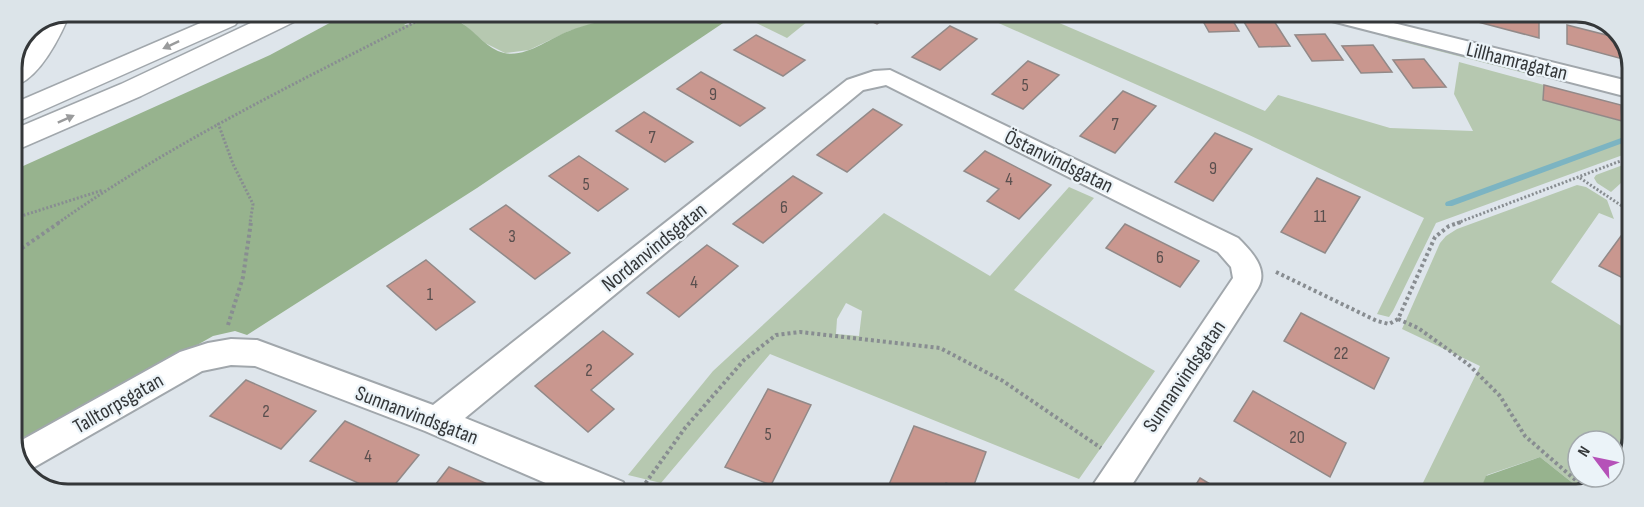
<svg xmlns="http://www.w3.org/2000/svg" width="1644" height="507" font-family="'Sofia Sans Condensed',sans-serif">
  <rect width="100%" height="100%" fill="#dee5eb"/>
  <!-- green -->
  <g fill="#b6c8b0" fill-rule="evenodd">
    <polygon points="443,12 621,13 609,19 569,31 529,50 505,53 485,43 461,22 429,21"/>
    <polygon points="736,13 818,13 787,38"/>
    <polygon points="976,13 1036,13 1265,111 1278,95 1390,128 1473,131 1454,94 1459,62 1544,85 1543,100 1621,121 1621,105 1632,108 1631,152 1436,223 1393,311 1389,317 1377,314 1424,218 1247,134"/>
    <polygon points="1389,35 1530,71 1540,77 1388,38"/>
    <polygon points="1631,162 1631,174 1611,192 1597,183 1594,178 1596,175"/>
    <path d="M1577,185L1586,187L1607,200L1614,219L1599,213L1551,282L1631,332L1630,453L1610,483L1584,492L1540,457L1487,475L1478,495H1417L1480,366L1402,329L1440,243L1446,236L1457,229ZM1578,441H1614V477H1578Z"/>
    <path d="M1069,187L1094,198L1014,290L1155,371L1079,479L770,354L661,483L628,475L713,371L884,213L990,276ZM846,303L862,311L859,336L836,334L837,319Z"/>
  </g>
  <!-- forest -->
  <g fill="#97b38e">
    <path d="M350,12H425L404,25C418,23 451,16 463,24C477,33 487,49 504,53C526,58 550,38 569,31C586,24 604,22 621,13H738L477,188L247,335L235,331L213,336L15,449L12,442V171L270,55Z"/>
    <polygon points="1540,457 1584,492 1576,495 1478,495 1486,476"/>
  </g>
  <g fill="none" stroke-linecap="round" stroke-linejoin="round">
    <!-- stream -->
    <polygon fill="#7cb4c2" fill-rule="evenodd" points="1632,134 1631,140 1452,206 1446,206 1445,204 1446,202"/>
  </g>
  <!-- building -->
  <g fill="#c9978f" stroke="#928988" stroke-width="1.5">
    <polygon points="854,13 893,13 877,24"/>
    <polygon points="1161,13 1191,13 1194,19 1164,20"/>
    <polygon points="1199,14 1229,14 1239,31 1209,32"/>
    <polygon points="1475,14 1520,14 1539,19 1539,38 1474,21"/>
    <polygon points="1274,21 1290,46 1259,47 1244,22"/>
    <polygon points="1567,25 1622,39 1630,61 1567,44"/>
    <polygon points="950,26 977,39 940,70 912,57"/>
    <polygon points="1325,34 1343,60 1312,61 1295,35"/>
    <polygon points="756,35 805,60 783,76 734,50"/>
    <polygon points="1373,45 1392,72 1361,73 1342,46"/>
    <polygon points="1424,59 1446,87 1413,88 1393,60"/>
    <polygon points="1028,61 1059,75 1023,109 992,94"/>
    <polygon points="701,72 765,108 740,126 677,89"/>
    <polygon points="1544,85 1621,105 1622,121 1543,100"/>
    <polygon points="1123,91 1156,106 1115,153 1080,136"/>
    <polygon points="873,109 902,125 847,172 817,155"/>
    <polygon points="644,112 693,142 665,162 616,131"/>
    <polygon points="1215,133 1252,149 1213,201 1175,182"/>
    <polygon points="985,151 1051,185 1019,219 987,201 999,189 964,171"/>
    <polygon points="579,156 628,189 598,211 549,176"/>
    <polygon points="793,176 822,193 763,243 733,224"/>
    <polygon points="1317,178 1360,197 1325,253 1281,232"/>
    <polygon points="506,205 570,253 535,279 470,229"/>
    <polygon points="1125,224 1199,261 1180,287 1106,248"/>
    <polygon points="1621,236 1631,241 1631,282 1599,266"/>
    <polygon points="707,245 738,266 679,317 647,293"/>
    <polygon points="426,260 475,302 436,330 387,286"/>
    <polygon points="1301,313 1389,358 1374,389 1284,341"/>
    <polygon points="603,331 633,354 591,390 614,409 588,432 535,386"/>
    <polygon points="246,380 316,411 281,449 210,416"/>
    <polygon points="768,389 811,405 771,485 725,467"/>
    <polygon points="1253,391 1346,443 1330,477 1234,421"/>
    <polygon points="345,421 419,455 388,493 380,493 310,461"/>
    <polygon points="914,426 986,452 971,493 946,483 941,494 885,494"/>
    <polygon points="449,467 510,494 429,493"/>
    <polygon points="1200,478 1228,495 1190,494"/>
  </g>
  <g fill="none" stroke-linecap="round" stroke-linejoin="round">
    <!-- minor casing -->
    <g stroke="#a1a7ac" stroke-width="4">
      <g id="minor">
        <polygon points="1321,14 1357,14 1632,82 1632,98 1324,19"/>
        <path d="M890,70L1238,238C1251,251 1269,269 1258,288L1126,494H1089L1095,482L1233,278L1231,267L1218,252L886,85L863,90L465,418L623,482L628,494H571L425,431L255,366L231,365L202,371L24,473L13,445L180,352L208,343L231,339L257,340L433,405L847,80L874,71Z"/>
      </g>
    </g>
    <!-- motorway casing -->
    <g stroke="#a1a7ac" stroke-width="3">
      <g id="motorway">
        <polygon points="226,12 235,15 239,20 235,25 12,124 12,104"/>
        <polygon points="274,12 307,12 304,17 141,96 12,152 12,130 121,84"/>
        <path d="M65,14L68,18C58,41 38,80 12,87V68L17,58L39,24Z"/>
      </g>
    </g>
    <!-- path-far1 -->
    <g stroke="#888d91" stroke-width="3" stroke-dasharray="2 2" stroke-linecap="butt">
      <polyline points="1288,14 1309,19"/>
      <polyline points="1555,14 1613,29"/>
      <polyline points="218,123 233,164 253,204 250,223"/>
      <polyline points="1580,178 1631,212"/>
      <polyline points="12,219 103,190"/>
      <path d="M58,223C176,140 306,78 435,12"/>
      <polyline points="1457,223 1631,157"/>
    </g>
    <!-- path -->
    <g stroke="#888d91" stroke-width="4" stroke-dasharray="3 3" stroke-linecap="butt">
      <polyline points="12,255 60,222"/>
      <polyline points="1276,272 1377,321 1389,324 1398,319 1435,237 1449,226 1461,222"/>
      <polyline points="1398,319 1418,328 1468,364 1500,396 1525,436 1588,491"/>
      <polyline points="228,325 243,277 251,222"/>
      <polyline points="642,488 685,428 744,360 776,335 800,332 940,348 1003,381 1101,448"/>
    </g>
    <!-- minor -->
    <use href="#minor" fill="#fff" fill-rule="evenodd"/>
    <!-- motorway -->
    <use href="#motorway" fill="#fff" fill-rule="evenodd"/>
  </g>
  <!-- one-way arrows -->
  <defs><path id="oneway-solid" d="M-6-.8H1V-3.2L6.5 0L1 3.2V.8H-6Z" transform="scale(1.5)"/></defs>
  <g fill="#9a9b9c">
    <use href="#oneway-solid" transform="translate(171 45) rotate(155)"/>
    <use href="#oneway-solid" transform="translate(66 119) rotate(-24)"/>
  </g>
  <g text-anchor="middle" stroke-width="4.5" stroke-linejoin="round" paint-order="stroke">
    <!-- number labels -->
    <g font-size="18" fill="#594f4e">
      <text x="1025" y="91">5</text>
      <text x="713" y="100">9</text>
      <text x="1115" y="130">7</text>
      <text x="652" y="143">7</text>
      <text x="1213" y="174">9</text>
      <text x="1009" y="185">4</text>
      <text x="586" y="190">5</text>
      <text x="784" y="213">6</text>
      <text x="1320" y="222">11</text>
      <text x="512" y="242">3</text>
      <text x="1160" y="263">6</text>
      <text x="694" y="288">4</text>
      <text x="430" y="300">1</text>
      <text x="1341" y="359">22</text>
      <text x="589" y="376">2</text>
      <text x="266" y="417">2</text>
      <text x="768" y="440">5</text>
      <text x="1297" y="443">20</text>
      <text x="368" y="462">4</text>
    </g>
    <!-- street labels -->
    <g font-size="21" fill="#343739" stroke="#ebf3f8">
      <text transform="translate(1517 61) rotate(14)" y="7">Lillhamragatan</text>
      <text transform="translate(1059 161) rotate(26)" y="7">Östanvindsgatan</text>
      <text transform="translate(654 247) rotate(-39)" y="7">Nordanvindsgatan</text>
      <text transform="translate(1184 376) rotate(-56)" y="7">Sunnanvindsgatan</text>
      <text transform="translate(118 403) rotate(-30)" y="7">Talltorpsgatan</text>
      <text transform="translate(417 415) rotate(21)" y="7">Sunnanvindsgatan</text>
    </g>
  </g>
  <!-- crop -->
  <path d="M0 0H1644V507H0ZM68 22H1576A46 46 0 0 1 1622 68V438A46 46 0 0 1 1576 484H68A46 46 0 0 1 22 438V68A46 46 0 0 1 68 22Z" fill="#dce4e9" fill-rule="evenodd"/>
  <path fill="none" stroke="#343739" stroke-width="3" d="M68 22H1576A46 46 0 0 1 1622 68V438A46 46 0 0 1 1576 484H68A46 46 0 0 1 22 438V68A46 46 0 0 1 68 22Z"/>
  <!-- north arrow -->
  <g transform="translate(1596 459) rotate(302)"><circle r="28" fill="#ebf3f8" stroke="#a2a8ac" stroke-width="1.5"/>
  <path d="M0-4.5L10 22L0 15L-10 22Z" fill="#b551b8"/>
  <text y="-9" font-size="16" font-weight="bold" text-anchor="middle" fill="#343739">N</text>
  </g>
</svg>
